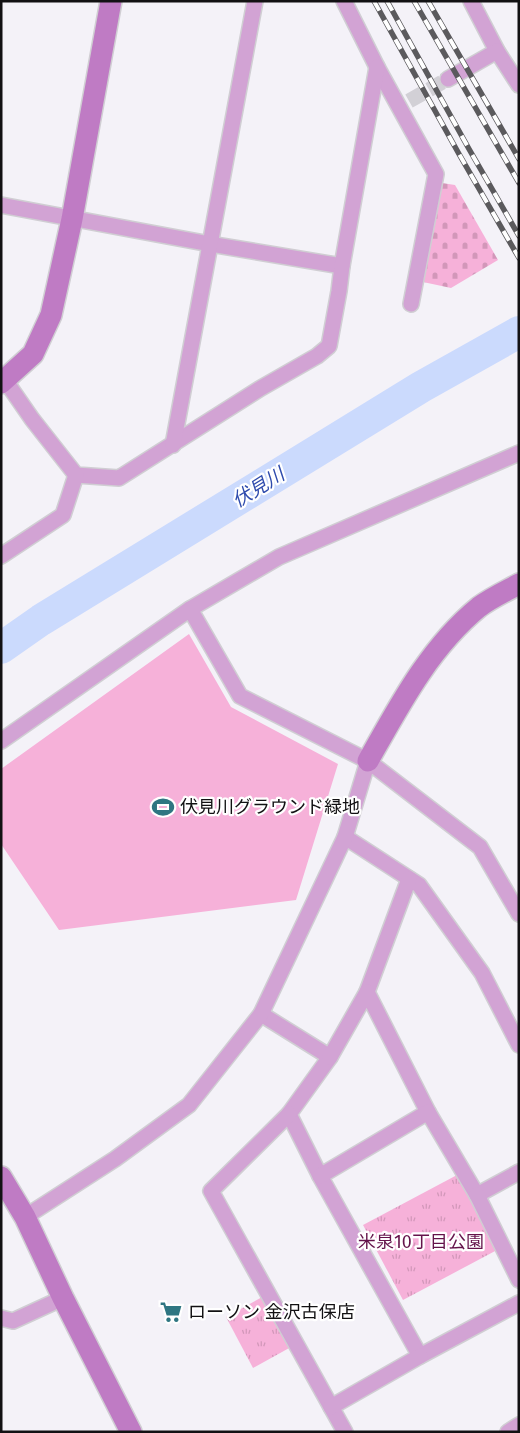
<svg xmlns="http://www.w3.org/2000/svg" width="520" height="1433" font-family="'Fira Sans','Noto Sans JP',sans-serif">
  <defs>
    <pattern id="grass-tufts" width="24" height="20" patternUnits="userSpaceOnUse" patternTransform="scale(1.25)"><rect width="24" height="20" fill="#f6b1d9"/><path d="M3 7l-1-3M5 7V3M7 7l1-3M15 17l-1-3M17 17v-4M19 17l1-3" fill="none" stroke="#d297b9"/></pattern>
    <pattern id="cemetery-stones" width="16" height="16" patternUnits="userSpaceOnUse" patternTransform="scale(1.25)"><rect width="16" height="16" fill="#f6b1d9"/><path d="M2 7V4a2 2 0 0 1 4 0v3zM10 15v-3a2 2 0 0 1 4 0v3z" fill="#d297b9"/></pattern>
  </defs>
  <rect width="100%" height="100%" fill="#f4f2f8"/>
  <!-- grass -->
  <g fill="url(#grass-tufts)">
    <polygon points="457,1175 497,1250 403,1300 363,1225"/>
    <polygon points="264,1296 291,1347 253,1368 226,1317"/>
  </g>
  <!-- cemetery -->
  <polygon fill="url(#cemetery-stones)" points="442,183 455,185 498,260 451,288 423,282"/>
  <!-- garden -->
  <polygon fill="#f6b1d9" points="189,634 231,707 338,764 296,900 59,930 1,844 1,769"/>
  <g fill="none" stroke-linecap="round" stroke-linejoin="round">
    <!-- river -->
    <polyline stroke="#cbdafd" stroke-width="32" points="1,648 41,620 421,387 519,332"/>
    <!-- street-tunnel -->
    <polyline stroke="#d2d0d6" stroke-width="15" stroke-dasharray="15 8" stroke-linecap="butt" points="409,101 448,79"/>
    <!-- street casing -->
    <g stroke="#d0ced3" stroke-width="18">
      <g id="street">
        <polyline points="344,1 377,67 436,174 411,304"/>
        <polyline points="471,1 497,51 519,85"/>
        <polyline points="448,79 497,51"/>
        <polyline points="1,205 210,244 342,266"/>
        <polyline points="5,380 32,419 76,475 119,478 261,388 317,356 329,346 339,291 342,266 377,67"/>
        <polyline points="173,445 255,1"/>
        <polyline points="1,556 63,515 76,475"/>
        <polyline points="190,609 240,696 368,761 480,847 519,914"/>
        <polyline points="1,741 190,609 279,557 519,453"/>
        <polyline points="345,837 419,885 482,973 519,1045"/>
        <polyline points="367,992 409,879"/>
        <polyline points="261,1014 330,1057 289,1114 320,1176 420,1356 519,1303"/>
        <polyline points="330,1057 367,992 428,1112"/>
        <polyline points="289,1114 211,1191 345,1432"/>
        <polyline points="320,1176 428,1112 477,1195 519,1172"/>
        <polyline points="477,1195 519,1280"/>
        <polyline points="25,1217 115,1159 189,1105 261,1014 345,837 368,761"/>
        <polyline points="1,1318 13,1321 63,1298"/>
        <polyline points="331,1407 420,1356"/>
        <polyline points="508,1432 519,1425"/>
      </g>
    </g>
    <!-- secondary casing -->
    <g stroke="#d0ced3" stroke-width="24">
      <g id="secondary">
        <polyline points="1,383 33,354 51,315 72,219 111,1"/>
        <path d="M368,761C399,706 429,648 479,607C491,598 506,591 519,584"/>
        <polyline points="1,1177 25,1217 63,1298 131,1432"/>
      </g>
    </g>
    <!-- street -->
    <use href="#street" stroke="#d2a3d4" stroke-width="15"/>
    <!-- secondary -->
    <use href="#secondary" stroke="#bf7bc4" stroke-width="21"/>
    <!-- rail casing -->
    <g stroke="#5b5a5d" stroke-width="5.5">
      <g id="rail">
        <polyline points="374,1 459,154 519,258"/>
        <polyline points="387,1 469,149 519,236"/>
        <polyline points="414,1 519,183"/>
        <polyline points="428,1 519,159"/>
      </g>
    </g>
    <!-- rail -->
    <use href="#rail" stroke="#fff" stroke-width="4" stroke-dasharray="11" stroke-linecap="butt"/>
  </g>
  <!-- icons -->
  <defs>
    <g id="stadium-bare" transform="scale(1.725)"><path d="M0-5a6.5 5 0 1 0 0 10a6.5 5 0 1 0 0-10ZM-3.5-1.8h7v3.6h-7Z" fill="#2f7682" stroke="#fff" stroke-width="2.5" paint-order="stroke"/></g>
    <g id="supermarket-bare" transform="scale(1.725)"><path d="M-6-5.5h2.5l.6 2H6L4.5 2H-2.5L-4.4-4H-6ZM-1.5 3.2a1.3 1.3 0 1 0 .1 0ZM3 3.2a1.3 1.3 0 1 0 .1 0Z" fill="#2f7682" stroke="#fff" stroke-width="2.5" paint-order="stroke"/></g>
  </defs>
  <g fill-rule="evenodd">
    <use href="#stadium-bare" x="163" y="807"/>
    <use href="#supermarket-bare" x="171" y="1312"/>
  </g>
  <g text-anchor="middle" stroke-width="4.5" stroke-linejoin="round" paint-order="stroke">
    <!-- poi labels -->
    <g font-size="18" fill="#121113" stroke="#fff" text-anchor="start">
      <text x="180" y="813">伏見川グラウンド緑地</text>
      <text x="188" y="1318">ローソン 金沢古保店</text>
    </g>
    <!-- park labels -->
    <g font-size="18" fill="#64134b" stroke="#fff">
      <text x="421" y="1248">米泉10丁目公園</text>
    </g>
    <!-- water labels -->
    <g font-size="19" font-style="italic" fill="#2e4bad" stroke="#fff">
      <text transform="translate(258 487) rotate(-32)" y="7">伏見川</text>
    </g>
  </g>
  <!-- border -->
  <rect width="520" height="1433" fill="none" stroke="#121113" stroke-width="5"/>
</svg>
